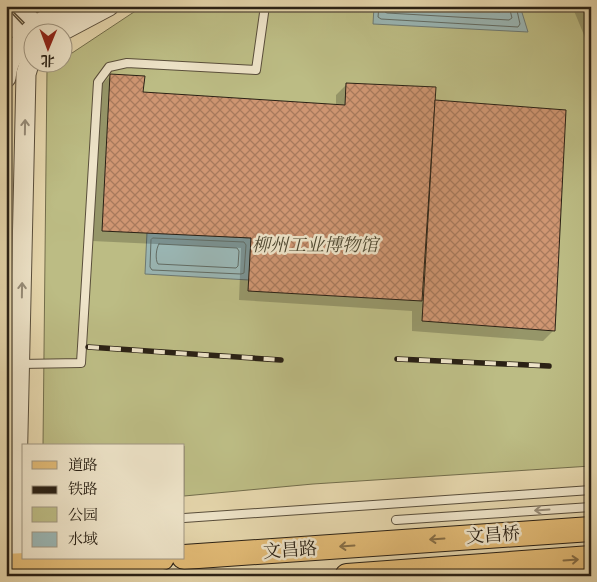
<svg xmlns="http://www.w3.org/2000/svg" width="597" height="582" font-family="Alegreya,'Noto Serif SC',serif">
  <defs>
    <pattern id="building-cross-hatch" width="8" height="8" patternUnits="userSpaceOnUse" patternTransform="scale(1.25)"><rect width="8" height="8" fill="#cf9672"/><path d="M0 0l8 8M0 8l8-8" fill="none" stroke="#a87a5c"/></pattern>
  </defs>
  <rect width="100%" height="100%" fill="#e5d6ac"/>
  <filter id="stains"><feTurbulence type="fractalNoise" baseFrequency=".004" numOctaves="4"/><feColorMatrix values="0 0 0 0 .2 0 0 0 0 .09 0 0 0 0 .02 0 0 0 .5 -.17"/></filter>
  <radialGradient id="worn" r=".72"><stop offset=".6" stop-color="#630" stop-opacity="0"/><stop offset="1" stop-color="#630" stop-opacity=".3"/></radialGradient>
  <!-- park -->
  <polygon fill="#bcbc84" stroke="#736e4c" points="143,6 591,6 591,466 313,484 184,496 184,446 43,446 47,69 58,63 62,62 63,59"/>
  <!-- water -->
  <g fill="#9ab6b4" stroke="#6d7a74">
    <polygon points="374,6 520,6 528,32 373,24"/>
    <polygon points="147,232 251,238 249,280 145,274"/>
  </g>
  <!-- shadow -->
  <g fill="#0003">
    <polygon points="572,6 591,6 591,52"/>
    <polygon points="111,75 142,93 336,106 336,95 347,84 433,101 554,330 543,341 412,331 412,311 239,300 241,248 92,241 101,86"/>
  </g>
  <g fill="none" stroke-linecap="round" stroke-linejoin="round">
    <!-- shore -->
    <g stroke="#626c64" stroke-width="1">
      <polyline points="379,6 378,17 381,19 518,27 520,24 516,6"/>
      <polyline points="385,6 385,12 387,13 509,20 512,18 509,6"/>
      <polyline points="396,6 500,12 502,10 502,6"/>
      <polygon points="153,238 244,242 246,245 244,273 241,274 152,270 150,267 151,240"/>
      <path d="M159,244L237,248L239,251L238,266L236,268L158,264C155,260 156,248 159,244Z"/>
    </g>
  </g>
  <!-- building -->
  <g fill="url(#building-cross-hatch)" stroke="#2a2115">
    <polygon points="110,74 145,76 143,92 345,105 346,83 436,87 422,301 248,291 251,238 102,231"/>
    <polygon points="435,100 566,110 555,331 422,321"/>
  </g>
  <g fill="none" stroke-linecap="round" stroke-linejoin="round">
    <!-- service casing -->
    <g stroke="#594e3b" stroke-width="10">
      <g id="service">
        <polyline points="20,364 81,363 98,82 109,67 127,63 256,70 265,6"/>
        <polyline points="184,518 591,490"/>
        <polyline points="396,520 591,507"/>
      </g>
    </g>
    <!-- minor casing -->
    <g stroke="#594e3b" stroke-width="18">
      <g id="minor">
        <polyline points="19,6 45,32"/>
        <polyline points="6,19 23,37 30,46"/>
      </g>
    </g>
    <!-- tertiary casing -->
    <g stroke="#594e3b" stroke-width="21">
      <g id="tertiary">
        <polyline points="60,32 109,6"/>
        <path d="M6,78C7,67 10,61 15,52C30,24 44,20 72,6"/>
        <polyline points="15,566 26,74 32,54"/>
      </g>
    </g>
    <!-- primary casing -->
    <g stroke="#2a2115" stroke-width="26">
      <g id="primary">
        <polyline points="184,557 591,529"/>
        <polyline points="6,566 162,558"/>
        <polyline points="347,576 591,558"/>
      </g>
    </g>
    <!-- service -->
    <use href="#service" stroke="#eee4c9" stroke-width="8"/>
    <!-- minor -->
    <use href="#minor" stroke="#eee4c9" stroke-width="15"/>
    <!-- tertiary -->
    <use href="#tertiary" stroke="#eee4c9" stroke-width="19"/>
    <!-- primary -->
    <use href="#primary" stroke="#e2bb76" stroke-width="24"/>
    <!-- rail casing -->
    <g stroke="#2a2115" stroke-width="5.5">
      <g id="rail">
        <polyline points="88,347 281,360"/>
        <polyline points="397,359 549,366"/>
      </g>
    </g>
    <!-- rail -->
    <use href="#rail" stroke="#eee4c9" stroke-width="4" stroke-dasharray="11" stroke-linecap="butt"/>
  </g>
  <!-- one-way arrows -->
  <defs><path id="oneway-shaft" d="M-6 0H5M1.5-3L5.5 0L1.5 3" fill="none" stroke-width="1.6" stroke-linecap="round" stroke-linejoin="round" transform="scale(1.25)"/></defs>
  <g stroke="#968c78">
    <use href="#oneway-shaft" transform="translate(25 127) rotate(-89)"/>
    <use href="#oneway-shaft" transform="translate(22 290) rotate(-89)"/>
    <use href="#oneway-shaft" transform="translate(542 510) rotate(176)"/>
  </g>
  <g stroke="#866e46">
    <use href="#oneway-shaft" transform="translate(437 539) rotate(176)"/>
    <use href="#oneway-shaft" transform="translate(347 546) rotate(176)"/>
    <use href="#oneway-shaft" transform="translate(571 560) rotate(-4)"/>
  </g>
  <g text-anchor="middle" stroke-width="5" stroke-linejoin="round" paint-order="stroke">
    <!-- park labels -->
    <g font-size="18" font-style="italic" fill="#4e4831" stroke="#eee4c9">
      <text x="315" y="251">柳州工业博物馆</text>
    </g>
    <!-- street labels -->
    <g font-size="18" fill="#2a2115" stroke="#eee4c9">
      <text transform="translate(493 535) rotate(-4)" y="6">文昌桥</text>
      <text transform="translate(290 550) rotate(-4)" y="6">文昌路</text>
    </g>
  </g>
  <!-- margin -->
  <rect width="597" height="582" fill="none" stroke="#e5d6ac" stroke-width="25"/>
  <rect x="8" y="8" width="582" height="567" fill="none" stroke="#2a2115" stroke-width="2.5"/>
  <rect x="12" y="12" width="572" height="557" fill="none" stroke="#2a2115"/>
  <!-- legend -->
  <rect x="22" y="444" width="162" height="115" fill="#eee4c9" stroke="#a09681"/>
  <rect x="32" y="461" width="25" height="8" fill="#e2bb76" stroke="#a09681"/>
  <text x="68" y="470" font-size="15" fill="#2a2115">道路</text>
  <rect x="32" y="486" width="25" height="8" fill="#2a2115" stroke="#a09681"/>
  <text x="68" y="494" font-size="15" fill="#2a2115">铁路</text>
  <rect x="32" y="507" width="25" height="15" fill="#bcbc84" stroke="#a09681"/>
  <text x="68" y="520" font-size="15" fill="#2a2115">公园</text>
  <rect x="32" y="532" width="25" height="15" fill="#9ab6b4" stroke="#a09681"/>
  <text x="68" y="544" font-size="15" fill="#2a2115">水域</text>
  <!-- north arrow -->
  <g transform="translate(48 48) rotate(181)"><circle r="24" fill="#eee4c9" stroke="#a09681"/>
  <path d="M0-4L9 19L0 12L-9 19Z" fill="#8f2418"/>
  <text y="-8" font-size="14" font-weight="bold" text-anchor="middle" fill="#2a2115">北</text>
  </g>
  <rect width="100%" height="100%" filter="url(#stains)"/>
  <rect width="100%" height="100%" fill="url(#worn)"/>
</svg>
